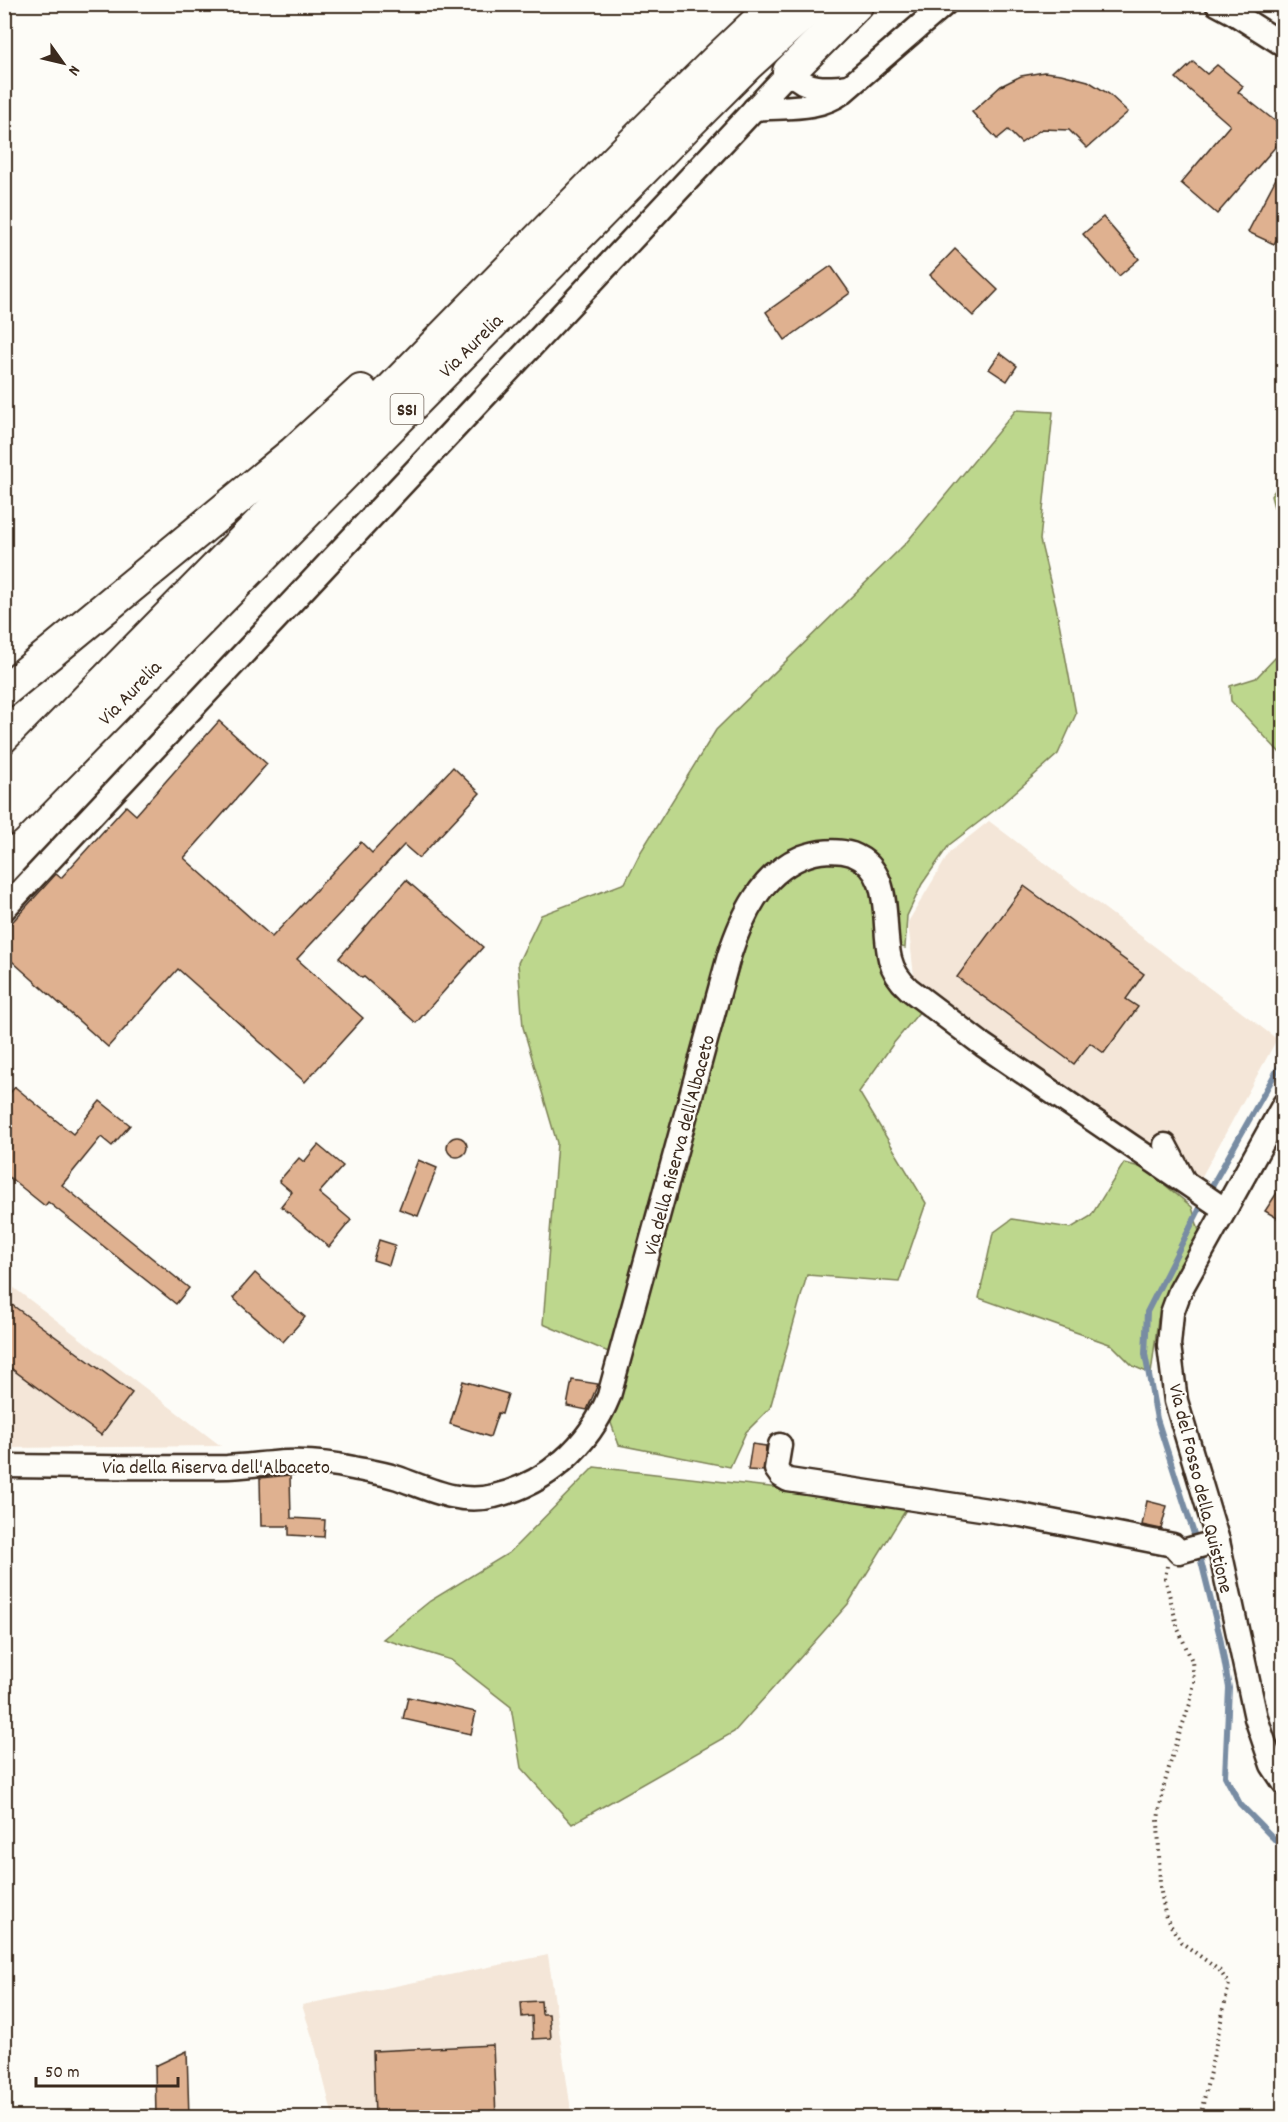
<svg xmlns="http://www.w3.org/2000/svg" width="1288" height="2122" font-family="Dekko,sans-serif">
  <rect width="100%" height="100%" fill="#fdfcf7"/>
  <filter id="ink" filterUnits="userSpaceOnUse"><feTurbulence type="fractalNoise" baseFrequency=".0167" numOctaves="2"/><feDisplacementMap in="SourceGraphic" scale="12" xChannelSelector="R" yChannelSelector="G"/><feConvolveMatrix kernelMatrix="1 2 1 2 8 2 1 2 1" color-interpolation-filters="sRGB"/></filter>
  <g filter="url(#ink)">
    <!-- built -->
    <g fill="#f4e6d8">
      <polygon points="989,821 1277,1039 1195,1189 916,995 908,922 950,852"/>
      <polygon points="5,1281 221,1446 5,1448"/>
      <polygon points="548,1955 572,2117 333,2117 315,2046 302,2005"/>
    </g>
    <!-- green -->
    <g fill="#bdd78d" stroke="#7c8056" stroke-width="1.5">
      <polygon points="1016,410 1053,412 1040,540 1056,606 1076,714 1058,754 996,809 949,845 922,884 907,916 905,948 894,944 882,883 834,843 798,846 747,893 613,1354 543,1324 557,1143 523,1027 518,963 541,915 625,883 640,853 716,730 906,543"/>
      <polygon points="1283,479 1283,516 1274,507 1271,496"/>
      <polygon points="1283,653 1283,756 1231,701 1230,686 1256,678 1275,658"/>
      <polygon points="830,857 868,876 877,927 921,1010 893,1044 859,1092 926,1203 899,1282 807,1275 770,1408 746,1432 730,1467 619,1445 608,1415 757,907 785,875"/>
      <polygon points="1124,1163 1144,1168 1192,1207 1199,1231 1158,1319 1151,1374 1133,1366 1112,1345 979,1298 993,1233 1012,1219 1071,1228 1091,1216"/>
      <polygon points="594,1467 910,1503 848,1604 734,1732 572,1824 521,1768 511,1707 451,1660 383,1639 430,1601 509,1553"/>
    </g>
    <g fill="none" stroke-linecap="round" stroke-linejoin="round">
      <!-- stream -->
      <g stroke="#788ca3" stroke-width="6">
        <polyline points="1209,1191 1284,1058"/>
        <polyline points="1201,1206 1147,1312 1145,1354 1157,1419 1195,1537 1220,1637 1229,1688 1225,1776 1240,1804 1284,1849"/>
      </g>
    </g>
    <!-- building -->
    <g fill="#dfb190" stroke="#3b2a1e" stroke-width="1.5">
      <polygon points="1193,62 1207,74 1217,65 1243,86 1238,92 1284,128 1284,137 1217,214 1181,183 1230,125 1176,78"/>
      <polygon points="1044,72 1061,74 1088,81 1109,94 1128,112 1087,148 1069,130 1042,129 1021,143 1008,130 997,139 972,112 1001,86 1021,76"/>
      <polygon points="1284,163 1284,226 1274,244 1248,232"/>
      <polygon points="1103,217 1139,259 1119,276 1083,234"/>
      <polygon points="955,249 998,290 973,316 930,275"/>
      <polygon points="831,266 850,293 785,340 766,312"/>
      <polygon points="1000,353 1017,366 1007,381 989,369"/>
      <polygon points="219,721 267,764 184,858 272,937 361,842 372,853 453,767 480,793 419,858 404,845 297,959 363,1018 305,1082 178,969 108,1047 4,954 4,931 56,874 61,878 126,806 136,815"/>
      <polygon points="406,880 483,947 416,1023 364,977 362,978 339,958"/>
      <polygon points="1024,886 1144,974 1126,999 1138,1007 1104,1053 1090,1043 1074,1064 957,977"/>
      <polygon points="15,1087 73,1134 100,1101 130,1125 112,1146 101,1137 62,1185 189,1288 176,1304 48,1202 45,1206 4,1173 4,1100"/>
      <circle cx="457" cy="1147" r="10"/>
      <polygon points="318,1145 343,1166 319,1193 351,1220 329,1247 281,1206 292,1192 279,1181 299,1158 304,1162"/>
      <polygon points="418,1160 437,1168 418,1216 399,1209"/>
      <polygon points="1284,1182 1284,1222 1265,1211"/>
      <polygon points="379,1240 395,1245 389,1265 373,1260"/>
      <polygon points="255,1273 305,1317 283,1342 233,1298"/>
      <polygon points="4,1299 132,1393 101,1435 4,1363"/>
      <polygon points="572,1380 598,1384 587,1410 567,1406"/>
      <polygon points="463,1381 508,1394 502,1414 498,1413 490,1437 450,1424"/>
      <polygon points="752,1444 766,1446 764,1471 748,1470"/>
      <polygon points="290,1475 291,1518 325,1520 324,1537 289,1535 289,1526 261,1526 260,1478"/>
      <polygon points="1147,1501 1167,1506 1161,1529 1142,1525"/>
      <polygon points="408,1697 476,1712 471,1734 403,1719"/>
      <polygon points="541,2001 542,2014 549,2014 551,2038 533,2039 532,2016 522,2017 521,2002"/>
      <polygon points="493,2045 496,2118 375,2118 373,2051"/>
      <polygon points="187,2051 189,2118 156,2118 155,2066"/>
    </g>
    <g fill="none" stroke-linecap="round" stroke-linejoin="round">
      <!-- minor casing -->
      <g stroke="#3b2a1e" stroke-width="27">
        <g id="minor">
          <polyline points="1217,4 1232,12 1284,45"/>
          <path d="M754,109C785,106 817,111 843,92L945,4"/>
          <path d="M4,909L789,72C807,90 825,89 849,86"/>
          <polyline points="1284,1104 1180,1291 1172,1313 1169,1345 1176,1401 1218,1541 1256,1718 1272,1765 1284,1783"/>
          <polyline points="1165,1145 1183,1179"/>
          <polyline points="780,1445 776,1469 781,1476 788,1480 1021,1515 1173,1545 1179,1552 1218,1541"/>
          <path d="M4,1466C79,1467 153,1468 227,1467C247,1466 266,1463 286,1462C308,1461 331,1463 353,1468C368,1471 383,1473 398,1478C429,1489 460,1505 494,1496C546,1484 589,1446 609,1396L729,956C742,916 761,874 802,857C817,851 837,849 852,854C895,871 881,923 890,959C893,971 900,981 909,989L983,1045L1224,1209"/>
        </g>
      </g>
      <!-- highway casing -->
      <g stroke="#3b2a1e" stroke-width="36">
        <g id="highway">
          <polyline points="789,72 857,4"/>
          <polyline points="4,691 293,453 361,391"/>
          <polyline points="4,784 627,149 719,58 776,4"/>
          <polyline points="4,820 690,122 747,65 814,4"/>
        </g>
      </g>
      <!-- path -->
      <polyline stroke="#3b2a1e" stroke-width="4" stroke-dasharray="1.5 4.5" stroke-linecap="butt" points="1167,1566 1165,1578 1178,1629 1192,1661 1194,1682 1190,1704 1175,1746 1163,1789 1158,1819 1160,1887 1166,1918 1181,1942 1220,1971 1229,1984 1200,2118"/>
      <!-- minor -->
      <use href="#minor" stroke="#fdfcf7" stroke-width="22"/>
      <!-- highway -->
      <use href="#highway" stroke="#fdfcf7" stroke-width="32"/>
    </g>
  </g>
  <g text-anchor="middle" stroke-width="4.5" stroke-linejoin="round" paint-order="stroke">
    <!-- shield labels -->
    <rect fill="#fdfcf7" stroke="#75695f" stroke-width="1.5" x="390.5" y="394" width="33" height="30" rx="4.5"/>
    <g font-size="18" font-weight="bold" fill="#3b2a1e">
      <text x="407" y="415">SS1</text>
    </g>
    <!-- street labels -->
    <g font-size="20" fill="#3b2a1e" stroke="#fdfcf7">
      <text transform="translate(470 345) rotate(-45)" y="7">Via Aurelia</text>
      <text transform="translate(129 692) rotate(-46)" y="7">Via Aurelia</text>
      <text transform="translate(678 1145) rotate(-75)" y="7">Via della Riserva dell'Albaceto</text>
      <text x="216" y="1473">Via della Riserva dell'Albaceto</text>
      <text transform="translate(1202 1488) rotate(76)" y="7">Via del Fosso della Quistione</text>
    </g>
  </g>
  <!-- margin -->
  <rect width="1288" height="2122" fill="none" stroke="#fdfcf7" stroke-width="24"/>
  <rect x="12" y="12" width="1264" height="2098" fill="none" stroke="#3b2a1e" stroke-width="2" filter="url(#ink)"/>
  <!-- north arrow -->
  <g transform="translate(63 63) rotate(124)" stroke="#fdfcf7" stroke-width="4.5" paint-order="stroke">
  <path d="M0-4.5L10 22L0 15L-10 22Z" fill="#3b2a1e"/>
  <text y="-9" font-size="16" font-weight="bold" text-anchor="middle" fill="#3b2a1e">N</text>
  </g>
  <!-- scale -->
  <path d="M36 2077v9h142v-9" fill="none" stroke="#3b2a1e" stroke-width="3"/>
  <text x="45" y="2077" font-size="18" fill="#3b2a1e" stroke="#fdfcf7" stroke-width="4.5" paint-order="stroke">50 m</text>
</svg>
